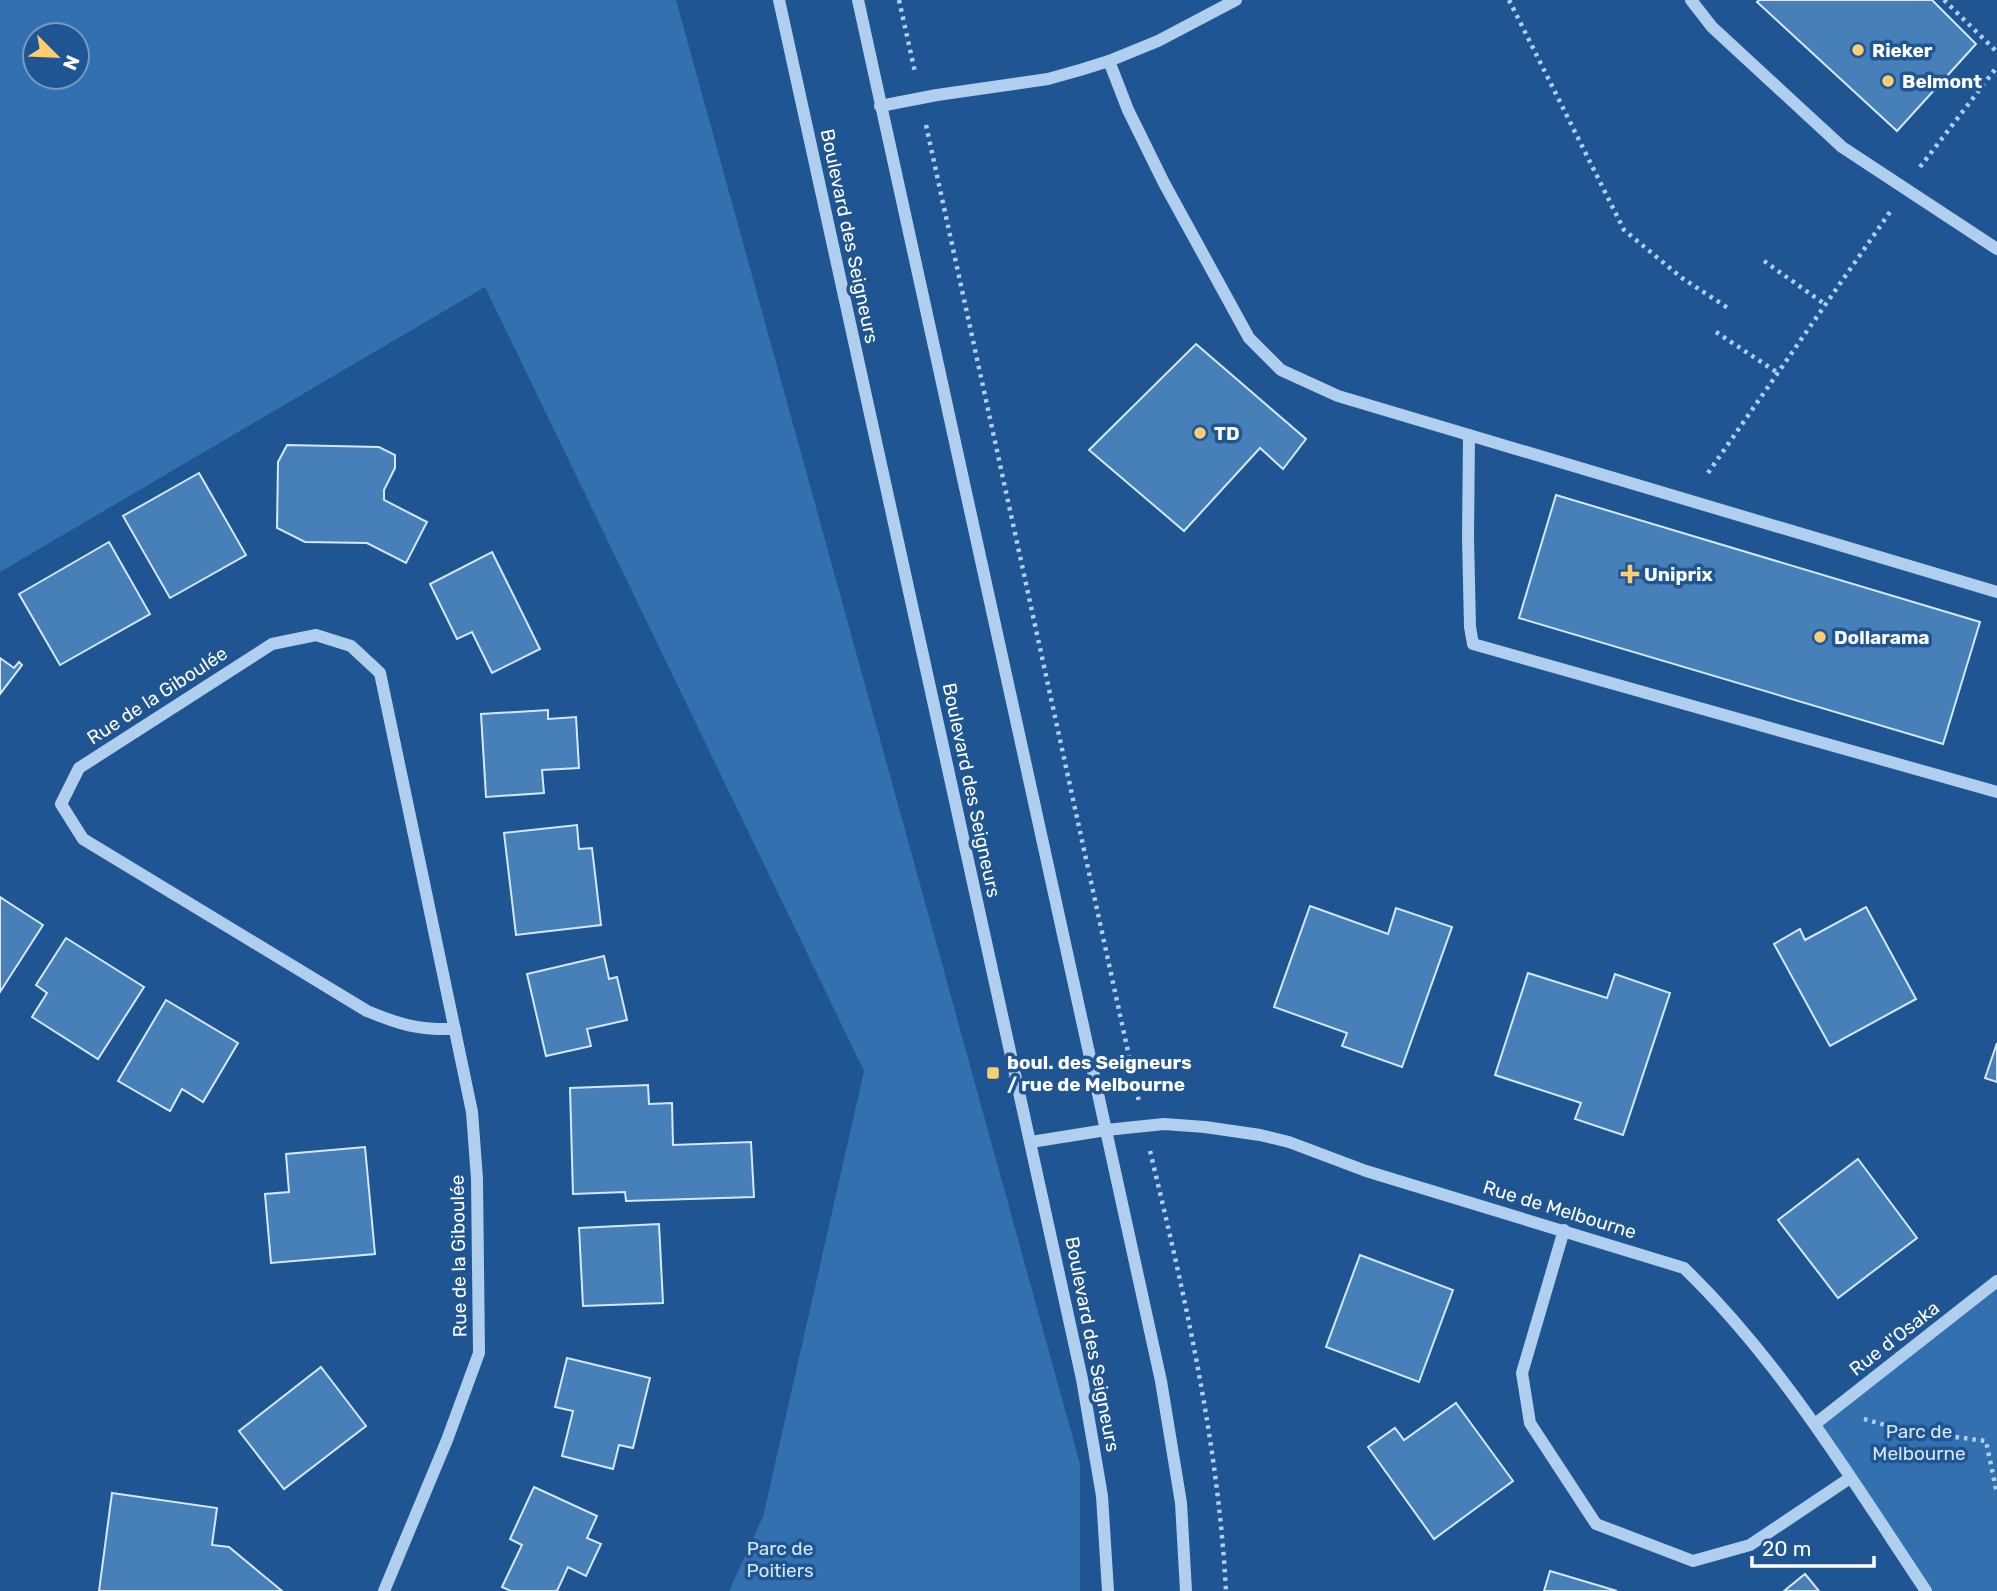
<svg xmlns="http://www.w3.org/2000/svg" width="1997" height="1591" font-family="Rubik,sans-serif">
  <rect width="100%" height="100%" fill="#1f5592"/>
  <!-- green -->
  <g fill="#3270b0" fill-rule="evenodd">
    <path d="M0,0H676L1080,1464V1591H729L763,1517L864,1071L485,287L0,572ZM77,35V77H35V35Z"/>
    <polygon points="1997,1281 1997,1591 1926,1591 1815,1424"/>
  </g>
  <!-- building -->
  <g fill="#477fb9" stroke="#d6e8fa" stroke-width="2">
    <polygon points="1759,0 1932,0 1976,44 1897,131 1757,2"/>
    <polygon points="1196,344 1306,439 1283,469 1260,448 1184,531 1089,450"/>
    <polygon points="287,445 379,447 395,455 395,468 384,490 384,500 427,522 406,563 367,543 305,542 277,528 278,462"/>
    <polygon points="199,473 246,555 170,598 123,516"/>
    <polygon points="1556,495 1980,622 1943,744 1519,618"/>
    <polygon points="109,542 150,614 60,665 19,594"/>
    <polygon points="492,552 540,649 492,673 472,632 457,639 430,584"/>
    <polygon points="0,658 14,668 19,662 22,665 0,694"/>
    <polygon points="548,710 548,719 576,717 579,768 542,770 544,793 486,797 481,714"/>
    <polygon points="577,825 579,849 592,848 601,925 516,935 504,833"/>
    <polygon points="0,897 43,925 0,992"/>
    <polygon points="1310,906 1388,934 1396,908 1452,927 1402,1067 1342,1046 1347,1033 1274,1007"/>
    <polygon points="1866,907 1916,999 1830,1046 1774,944 1800,929 1805,940"/>
    <polygon points="66,938 144,987 98,1059 32,1017 47,993 36,985"/>
    <polygon points="604,956 609,979 617,977 627,1020 587,1029 591,1046 546,1056 527,974"/>
    <polygon points="1528,973 1607,998 1615,974 1670,993 1623,1135 1575,1119 1581,1103 1495,1075"/>
    <polygon points="166,1000 238,1043 203,1102 182,1089 170,1111 118,1081"/>
    <polygon points="1997,1043 1997,1082 1985,1078"/>
    <polygon points="648,1085 649,1104 672,1103 673,1145 751,1142 754,1197 626,1201 625,1192 573,1194 570,1088"/>
    <polygon points="365,1147 375,1254 271,1263 265,1194 289,1192 286,1154"/>
    <polygon points="1858,1159 1917,1238 1838,1298 1778,1220"/>
    <polygon points="659,1224 663,1303 583,1306 579,1228"/>
    <polygon points="1360,1255 1453,1290 1419,1382 1326,1347"/>
    <polygon points="567,1358 650,1378 633,1448 619,1445 613,1469 562,1456 573,1411 555,1407"/>
    <polygon points="321,1367 366,1426 284,1489 239,1431"/>
    <polygon points="1456,1403 1513,1481 1434,1539 1368,1447 1395,1428 1404,1440"/>
    <polygon points="534,1487 597,1516 587,1538 601,1544 586,1576 568,1567 557,1591 511,1591 502,1587 522,1545 510,1539"/>
    <polygon points="112,1493 217,1508 212,1545 229,1547 282,1591 99,1591"/>
    <polygon points="1550,1571 1617,1591 1544,1591"/>
    <polygon points="1805,1574 1819,1591 1784,1591"/>
  </g>
  <g fill="none" stroke-linecap="round" stroke-linejoin="round">
    <!-- path -->
    <g stroke="#b0ceee" stroke-width="4.5" stroke-dasharray="3.5 5" stroke-linecap="butt">
      <polyline points="899,0 915,72"/>
      <polyline points="1509,0 1624,230 1682,278 1731,310"/>
      <polyline points="1944,0 1997,52"/>
      <polyline points="926,125 1139,1102"/>
      <polyline points="1920,167 1997,67"/>
      <polyline points="1764,261 1826,305"/>
      <polyline points="1716,332 1778,373"/>
      <polyline points="1708,473 1890,212"/>
      <path d="M1150,1151C1185,1296 1218,1442 1226,1591"/>
      <polyline points="1864,1419 1903,1430 1986,1441 1997,1494"/>
    </g>
    <!-- minor -->
    <g stroke="#b0ceee" stroke-width="12">
      <polyline points="779,0 1082,1379 1102,1496 1108,1591"/>
      <polyline points="858,0 1161,1381 1181,1503 1186,1591"/>
      <polyline points="1691,0 1712,27 1842,147 1997,249"/>
      <polyline points="1109,61 1128,110 1164,183 1249,338 1281,370 1338,396 1997,592"/>
      <polyline points="880,106 937,95 1048,79 1080,70 1109,61 1158,41 1236,0"/>
      <polyline points="1469,435 1468,537 1470,627 1473,644 1997,792"/>
      <path d="M1031,1142L1106,1130L1164,1124L1205,1127L1260,1135L1289,1142L1366,1171L1684,1268C1781,1362 1852,1480 1926,1591"/>
      <polyline points="1564,1230 1522,1373 1530,1423 1596,1524 1693,1561 1750,1545 1850,1478"/>
      <polyline points="1815,1424 1997,1281"/>
      <path d="M384,1591L447,1440L479,1353L477,1179L472,1112L380,673L351,646L316,635L272,644L79,768L61,804L83,839L367,1011C401,1025 418,1030 455,1029"/>
    </g>
  </g>
  <!-- markers -->
  <g fill="#fcce70" stroke="#1f5592" stroke-width="2.5">
    <circle cx="1858" cy="50" r="7"/>
    <circle cx="1888" cy="81" r="7"/>
    <circle cx="1200" cy="433" r="7"/>
    <path d="M1626.5 563.5h7v7h7v7h-7v7h-7v-7h-7v-7h7z"/>
    <circle cx="1820" cy="637" r="7"/>
    <rect x="986" y="1066" width="14" height="14" rx="3.5"/>
  </g>
  <g text-anchor="middle" stroke-width="7" stroke-linejoin="round" paint-order="stroke">
    <!-- poi labels -->
    <g font-size="19" font-weight="bold" fill="#fff" stroke="#1f5592" text-anchor="start">
      <text x="1872" y="57">Rieker</text>
      <text x="1902" y="88">Belmont</text>
      <text x="1214" y="440">TD</text>
      <text x="1644" y="581">Uniprix</text>
      <text x="1834" y="644">Dollarama</text>
      <text x="1007" y="1069">boul. des Seigneurs<tspan x="1007" dy="22">/ rue de Melbourne</tspan></text>
    </g>
    <!-- street labels -->
    <g font-size="19" fill="#fff" stroke="#1f5592">
      <text transform="translate(850 236) rotate(78)" y="7">Boulevard des Seigneurs</text>
      <text transform="translate(157 695) rotate(-33)" y="7">Rue de la Giboulée</text>
      <text transform="translate(972 790) rotate(78)" y="7">Boulevard des Seigneurs</text>
      <text transform="translate(1560 1209) rotate(17)" y="7">Rue de Melbourne</text>
      <text transform="translate(458 1256) rotate(-91)" y="7">Rue de la Giboulée</text>
      <text transform="translate(1894 1338) rotate(-38)" y="7">Rue d'Osaka</text>
      <text transform="translate(1093 1344) rotate(79)" y="7">Boulevard des Seigneurs</text>
    </g>
    <!-- park labels -->
    <g font-size="19" fill="#d6e8fa" stroke="#1f5592">
      <text x="1919" y="1438">Parc de<tspan x="1919" dy="22">Melbourne</tspan></text>
      <text x="780" y="1555">Parc de<tspan x="780" dy="22">Poitiers</tspan></text>
    </g>
  </g>
  <!-- north arrow -->
  <g transform="translate(56 56) rotate(114)"><circle r="33" fill="#1f5592" stroke="#7999be" stroke-width="2"/>
  <path d="M0-5L12 26L0 18L-12 26Z" fill="#fcce70"/>
  <text y="-10" font-size="19" font-weight="bold" text-anchor="middle" fill="#ffffff">N</text>
  </g>
  <!-- scale -->
  <path d="M1752 1556v10h122v-10" fill="none" stroke="#ffffff" stroke-width="3.5"/>
  <text x="1762" y="1556" font-size="21" fill="#ffffff" stroke="#1f5592" stroke-width="5" paint-order="stroke">20 m</text>
</svg>
